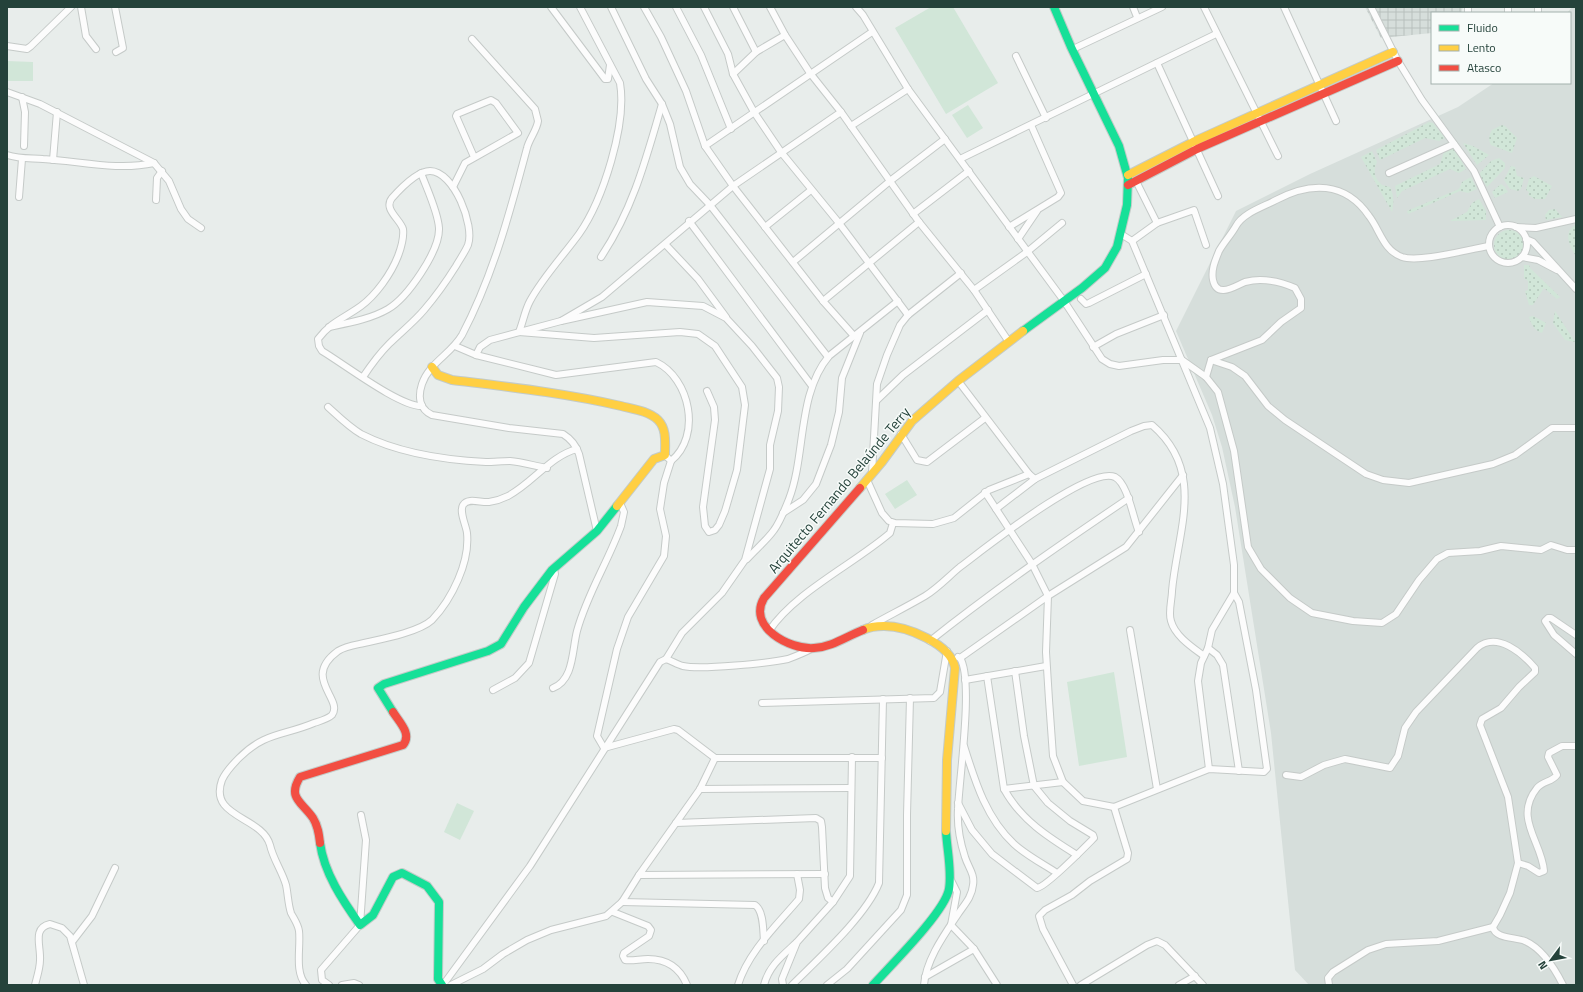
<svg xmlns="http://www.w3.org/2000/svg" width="1583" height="992" font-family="'Titillium Web',sans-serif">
  <defs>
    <pattern id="industrial-grid" width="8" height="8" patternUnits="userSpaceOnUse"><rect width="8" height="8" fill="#d6dedb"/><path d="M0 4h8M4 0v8" fill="none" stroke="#b8c0bd"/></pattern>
    <pattern id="grass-dots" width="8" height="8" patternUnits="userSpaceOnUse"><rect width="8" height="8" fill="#d1e6d8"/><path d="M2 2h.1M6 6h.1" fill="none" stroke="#b3c6ba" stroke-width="1.8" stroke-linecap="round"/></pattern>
  </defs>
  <rect width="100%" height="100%" fill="#e8edeb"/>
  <!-- built -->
  <polygon fill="#d6dedb" points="1572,7 1576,7 1576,985 1309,985 1295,970 1271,733 1235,507 1222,447 1212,415 1176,331 1236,211 1310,174 1458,107 1494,83 1570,83 1570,13 1567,13"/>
  <!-- industrial -->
  <polygon fill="url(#industrial-grid)" points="1365,7 1463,7 1461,13 1432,13 1432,33 1381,38"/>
  <!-- grass -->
  <g fill="url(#grass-dots)">
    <polygon points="1429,122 1433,123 1445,138 1439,141 1425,138 1380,160 1376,150"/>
    <path d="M1502,125L1505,126L1517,138L1512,153L1491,145C1488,140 1489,135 1492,130Z"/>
    <polygon points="1463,143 1473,146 1489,155 1477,165"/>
    <polygon points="1454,148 1466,169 1459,173 1450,169 1402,191 1397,198 1395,186 1440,164 1444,152"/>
    <path d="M1372,151L1377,162C1373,171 1374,178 1382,185L1390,187C1394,195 1394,203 1392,212L1361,157Z"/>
    <polygon points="1499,158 1505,163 1505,168 1487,187 1479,174 1491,161"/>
    <polygon points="1511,166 1515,167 1517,176 1524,178 1521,189 1518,191 1510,189 1504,180"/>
    <polygon points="1534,176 1552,186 1545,199 1535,199 1528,195 1529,192 1526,190 1529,179"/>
    <polygon points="1471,177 1477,189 1468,193 1460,191 1408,214 1407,211 1459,189 1462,182"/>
    <polygon points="1501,184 1505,187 1508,192 1495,198 1492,192"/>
    <polygon points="1479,199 1486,211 1486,220 1450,221 1467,212 1472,203"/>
    <polygon points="1555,209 1562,217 1546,220 1545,215 1549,210"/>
    <path d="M1576,225V256C1570,248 1562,231 1576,225Z"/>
    <circle cx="1509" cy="245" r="15"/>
    <polygon points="1524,265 1529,265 1530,268 1560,297 1557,299 1544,288 1533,305 1529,305 1525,291 1528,290 1528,281 1524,278"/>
    <polygon points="1555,311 1575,342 1565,340 1553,323"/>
    <path d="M1533,316L1546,323L1542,333C1535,331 1531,324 1529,317Z"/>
  </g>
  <!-- green -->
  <g fill="#d1e6d8">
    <polygon points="931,7 953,7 998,83 946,114 895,28"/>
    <polygon points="7,61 33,62 33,81 7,81"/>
    <polygon points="968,105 983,128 967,138 952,115"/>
    <polygon points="907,480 917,495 895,509 885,494"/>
    <polygon points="1114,672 1127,757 1079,766 1067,682"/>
    <polygon points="457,803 474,811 460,840 444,832"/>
  </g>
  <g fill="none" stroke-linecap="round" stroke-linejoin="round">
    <!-- street casing -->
    <g stroke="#c5cac8" stroke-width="8">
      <g id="street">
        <polyline points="81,7 86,36 96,49"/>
        <polyline points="115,7 123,48 116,52"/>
        <polyline points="551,7 605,79 608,79 610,65"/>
        <path d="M580,7L620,83C627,124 603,200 579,234C563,256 543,277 530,301C525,310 523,322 519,332L594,338L680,332L698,334L715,346L742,387L745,405L737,470L725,511L719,525L715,530L709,532L705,526L703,507L715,420L714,407L707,391"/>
        <polyline points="611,7 646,79 662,104 670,124 680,167 690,184 710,205 828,357"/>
        <polyline points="644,7 661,37 686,91 705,146 733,186 823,301 854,336"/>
        <polyline points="676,7 701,55 731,129"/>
        <polyline points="704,7 728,54 733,74 754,112 781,152 839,223 908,315"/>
        <polyline points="733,7 756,52"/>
        <polyline points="770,7 785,35 810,73 841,112 919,222 974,290 1009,342"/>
        <polyline points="856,7 863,15 908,89 1064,301 1102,359 1110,364 1119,366 1163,360 1182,360 1206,377 1218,392 1234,451 1248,547 1261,569 1290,598 1312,613 1353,621 1382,623 1396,614 1419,580 1437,559 1448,553 1480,551 1501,546 1541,550 1551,545 1567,550 1576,550"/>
        <polyline points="1133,7 1137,17"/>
        <polyline points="1204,7 1278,156"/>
        <polyline points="1284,7 1336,121"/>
        <polyline points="1371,7 1398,61 1422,100 1474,171 1500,227"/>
        <polyline points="1508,7 1508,13"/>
        <polyline points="1468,13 1468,7"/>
        <polyline points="1538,13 1538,7"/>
        <path d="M472,39L535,109L538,121C537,130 529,139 527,148C510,212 493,276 462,335C451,354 429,363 422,384C418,396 419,409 432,415L509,428L563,434C571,439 576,445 579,454L597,531"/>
        <polyline points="7,46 27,49 31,46 71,7"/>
        <polyline points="1073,49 1162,7"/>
        <polyline points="1016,56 1046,118"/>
        <polyline points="1157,63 1218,196"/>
        <polyline points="733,74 756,52 785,35"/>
        <polyline points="7,92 40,104 154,163 169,181 181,209 188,219 201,228"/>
        <polyline points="22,97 25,112 24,146"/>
        <polyline points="851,126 908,89"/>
        <polyline points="705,146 872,32"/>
        <path d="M7,155C20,159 31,158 43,159C80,161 117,171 154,163"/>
        <polyline points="960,159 1216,34"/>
        <polyline points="53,160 57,112"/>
        <polyline points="1389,173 1454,144"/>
        <polyline points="1136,181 1157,223"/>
        <polyline points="453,187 465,163 518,133 496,103 491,100 457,114 456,116 474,157"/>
        <polyline points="19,197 22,159"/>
        <polyline points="156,200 157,178 162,171"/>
        <polyline points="913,214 969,171"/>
        <polyline points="689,221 812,386"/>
        <circle cx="1508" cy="244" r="19"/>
        <polyline points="765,227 811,190"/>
        <polyline points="1009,227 1058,197 1061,193 1031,125"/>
        <polyline points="1516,227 1536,228 1576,219"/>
        <polyline points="1121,234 1132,241 1210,428 1223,484 1234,565 1234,593 1212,630 1208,648 1201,663 1198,681 1209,769"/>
        <polyline points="1018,239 1037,211"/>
        <polyline points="1526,239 1533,242 1576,289"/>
        <polyline points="1132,241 1157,223 1194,210 1206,245"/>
        <polyline points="666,245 698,279 726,317"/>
        <path d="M601,257C633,209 646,159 662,104"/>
        <polyline points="1522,257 1538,260 1557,270"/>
        <polyline points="793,262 890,181 945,139"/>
        <polyline points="974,290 1027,252 1062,223"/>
        <polyline points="1081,299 1086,304 1089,303 1146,274"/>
        <polyline points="823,301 919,222"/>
        <polyline points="561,321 647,302 703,306 726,318 752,346 777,378 779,387 778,411 770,445 770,469 745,560 722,593 682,633 666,659"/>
        <path d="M329,327C348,323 371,319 388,309C407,298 440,251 439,228C438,212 427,189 421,173"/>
        <path d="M455,346L476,355L556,375L656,362C690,378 702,436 671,461"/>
        <polyline points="1093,347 1116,334 1164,315"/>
        <polyline points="476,355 480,347 490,340 561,321 602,297 733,186 841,112"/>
        <path d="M1211,360L1262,340L1281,322L1301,308V299L1295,288C1284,283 1272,280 1260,280C1256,280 1249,281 1245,282C1235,286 1217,299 1213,280C1211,270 1215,261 1219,251C1224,242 1231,235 1236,226C1243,213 1263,207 1276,200C1310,182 1345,181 1369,216C1380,230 1383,250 1402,257C1420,263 1469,249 1489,246"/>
        <path d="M363,377C371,365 379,354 389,344C401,332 414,322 424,310C436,296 446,282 456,266C460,259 465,252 468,245C475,226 454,171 430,171C417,171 400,189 392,198C383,209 400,219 403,229C404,237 401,248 398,256C391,274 376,295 361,306C343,319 332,321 318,339L319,346L322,351C344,364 400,407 422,406"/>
        <polyline points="1206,377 1211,360 1232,367 1245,376 1268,406 1285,420 1366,474 1383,480 1409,483 1493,464 1515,455 1552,428 1576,428"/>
        <polyline points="959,382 1029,474"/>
        <polyline points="877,400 903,375 988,310"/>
        <path d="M328,407C339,417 349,427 361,434C398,453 445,460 486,462C494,462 502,461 510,461C522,462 535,466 547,468"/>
        <polyline points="901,434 917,460 927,462 985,418"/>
        <polyline points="665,455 671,461 664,483 660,509 666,536 664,556 628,617 617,649 597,736 604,748 674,729 678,730 715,758 882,758"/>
        <polyline points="872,473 877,384 887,355 900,325 908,315 961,273"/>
        <polyline points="867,480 882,513 889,521 895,523 933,524 954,518 989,490 1029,474 1035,479"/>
        <polyline points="985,492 1032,564 1048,596 1046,652 1049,700 1053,756 1063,782 1083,801 1114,807 1209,769 1264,772 1267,769 1256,690 1239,602 1234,593"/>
        <path d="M996,509L1035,479L1131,431L1144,426L1152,425C1207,472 1177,532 1172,591C1172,599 1168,613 1171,621C1175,636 1192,647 1204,656"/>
        <polyline points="783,513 803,500 816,484 831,445 839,412 842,378 860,333"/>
        <path d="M747,559C756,549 767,540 774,530C780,522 785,509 789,499C806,455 797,394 829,356L898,301"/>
        <path d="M872,625C890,615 908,606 925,596C938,588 949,576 960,567C984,549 1089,465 1115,477C1128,484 1133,518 1139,532"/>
        <polyline points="1130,630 1157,789"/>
        <path d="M769,631C795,592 854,564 890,533L893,523"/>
        <polyline points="1576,635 1551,618 1548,618 1545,621 1554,635 1576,654"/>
        <path d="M930,641C994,590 1061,544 1129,498"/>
        <polyline points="1208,648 1217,655 1223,665 1239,771"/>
        <polyline points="958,657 960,658 1048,596 1126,547 1183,475"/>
        <path d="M987,676L1004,789C1021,820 1048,837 1077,855"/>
        <polyline points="965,680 1046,666"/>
        <path d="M553,688C574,680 572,650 577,631C587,594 608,562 621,526L624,512L620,503"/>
        <polyline points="493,690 515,678 529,663 555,574 554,569"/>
        <polyline points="762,703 934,698 940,692 947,651"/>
        <path d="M964,746C975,781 986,818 1014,844C1026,855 1043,864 1057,873"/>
        <path d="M1286,775L1301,777L1324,765L1345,759L1390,768L1398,756L1405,728L1416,712L1477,648C1497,631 1522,653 1535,668V672L1519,687L1501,708L1482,719L1480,725L1508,797L1518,863L1510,893L1500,915L1493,927C1495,939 1516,937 1525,941C1543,949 1555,969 1563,985"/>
        <polyline points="700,789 851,788"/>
        <polyline points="1004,789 1063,782"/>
        <path d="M958,803L972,830L992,854L1037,888C1046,887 1085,847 1094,838L1093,835L1070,821L1048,803L1034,786L1024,736L1015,671"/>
        <polyline points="676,823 816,818 821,821 822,827 825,888 828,898 833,902"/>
        <path d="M1518,863L1528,866L1539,873L1544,871C1542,842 1513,818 1537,788C1543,781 1552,782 1557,775L1548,757L1549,753L1562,746H1576"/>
        <polyline points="639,875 700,789 715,758"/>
        <polyline points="950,878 957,892 951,925 974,949 997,985"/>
        <path d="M622,902L755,905C764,911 763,931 764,941"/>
        <path d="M613,912L648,926L651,930L649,936L624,953L623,956L625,960C632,961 640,959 648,959C667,959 680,968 687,985"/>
        <polyline points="72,942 92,916 115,868"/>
        <polyline points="925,977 974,949"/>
        <path d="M35,985C37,977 40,968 40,960C41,946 32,928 50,924L62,928L70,936L84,985"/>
        <path d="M306,985C294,972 301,947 299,931C298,924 294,919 291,913C288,904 288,894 286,885C282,871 273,859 270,845C262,816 208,818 222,780C226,771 233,764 239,758C265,732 283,736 314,723C320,721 328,719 332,715C344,699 301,678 338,651C346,646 355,645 364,643C382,639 419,632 432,620C452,599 470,562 467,533C466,525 459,512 463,505C468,497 481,503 489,502C496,501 502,499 508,496C533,483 550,456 577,449"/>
        <polyline points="329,985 322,980 321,970 360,925 366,840 361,815"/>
        <polyline points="342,985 354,983 359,985"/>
        <path d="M443,985L530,866L660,662L666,659C672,661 678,665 683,666C701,670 769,663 788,659C796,656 804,653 811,649"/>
        <polyline points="451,985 483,969 503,954 527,940 551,930 606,916 622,902 639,875 825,874"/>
        <path d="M738,985C748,952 777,925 799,899L800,890L797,874"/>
        <path d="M764,985C769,966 782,956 796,943"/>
        <polyline points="783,985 782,979 797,942 833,902 850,876 852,757"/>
        <path d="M792,985C818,959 866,916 879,883L883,699"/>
        <polyline points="827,985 847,969 901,910 907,895 907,815 910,698"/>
        <path d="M924,985C926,960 944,935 958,914C964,905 972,897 973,885C975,874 968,867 965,857C960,842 957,825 958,809C959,780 974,679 960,658"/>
        <polyline points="1073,985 1043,929 1039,916 1045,910 1072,895 1090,881 1127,859 1128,853 1114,807"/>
        <polyline points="1081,985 1147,945 1157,941 1165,945 1203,985"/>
        <polyline points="1179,985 1195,976"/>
        <polyline points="1329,985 1328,978 1333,972 1368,950 1386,944 1438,941 1493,927"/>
      </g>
    </g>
    <!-- fast casing -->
    <g stroke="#c3cbc8" stroke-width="10">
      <g id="fast">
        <polyline points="1023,331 1082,288 1105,268 1117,247 1127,205 1128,178 1119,146 1071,47 1054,7"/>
        <polyline points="393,712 378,688 384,684 488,651 501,644 524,607 552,570 597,531 617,506"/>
        <path d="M320,843C324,873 343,901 360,925L373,915L393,877L402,873L427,886L439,902L438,979L442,985"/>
        <path d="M873,985C890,966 945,912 949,889C952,871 947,850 946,831"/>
      </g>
    </g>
    <!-- slow casing -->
    <g stroke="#c3cbc8" stroke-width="10">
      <g id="slow">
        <polyline points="1128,175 1193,142 1393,52"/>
        <path d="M432,367L438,375L452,380C509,387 565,393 621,406C633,409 649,411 658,420C667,429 665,443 665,455L654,459L617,506"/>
        <polyline points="860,488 882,462 912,421 958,381 1023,331"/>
        <path d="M863,630C869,627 877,626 884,626C907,626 951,644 955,668L947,760L946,831"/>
      </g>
    </g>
    <!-- jam casing -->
    <g stroke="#c3cbc8" stroke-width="10">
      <g id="jam">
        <polyline points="1128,185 1197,149 1398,61"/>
        <path d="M860,488L764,598C747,627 790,650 814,648C832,647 847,636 863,630"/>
        <path d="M320,843C319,834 318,826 313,818C302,802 287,798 300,777L403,745C412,734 400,723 393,712"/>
      </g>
    </g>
    <!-- street -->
    <use href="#street" stroke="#fcfcfc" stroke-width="6"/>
    <!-- fast -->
    <use href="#fast" stroke="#16e098" stroke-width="8"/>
    <!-- slow -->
    <use href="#slow" stroke="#ffcf43" stroke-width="8"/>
    <!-- jam -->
    <use href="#jam" stroke="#f24e42" stroke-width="8"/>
  </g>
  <g text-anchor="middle" stroke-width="3" stroke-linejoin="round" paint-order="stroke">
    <!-- street labels -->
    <g font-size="14" fill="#24423a" stroke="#f7fbf9">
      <text transform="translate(839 490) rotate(-50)" y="5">Arquitecto Fernando Belaúnde Terry</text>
    </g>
  </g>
  <!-- border -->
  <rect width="1583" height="992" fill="none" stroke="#24423a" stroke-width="16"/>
  <!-- legend -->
  <rect x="1431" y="12" width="140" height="72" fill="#f7fbf9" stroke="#a3b1ad"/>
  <rect x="1439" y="25" width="20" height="6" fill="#16e098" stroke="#a3b1ad"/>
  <text x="1467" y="32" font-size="12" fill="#24423a">Fluido</text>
  <rect x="1439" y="45" width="20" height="6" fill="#ffcf43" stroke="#a3b1ad"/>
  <text x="1467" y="52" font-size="12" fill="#24423a">Lento</text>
  <rect x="1439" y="65" width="20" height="6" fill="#f24e42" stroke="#a3b1ad"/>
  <text x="1467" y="72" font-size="12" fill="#24423a">Atasco</text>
  <!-- north arrow -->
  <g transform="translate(1551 960) rotate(238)" stroke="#f7fbf9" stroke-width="3" paint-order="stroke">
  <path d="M0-3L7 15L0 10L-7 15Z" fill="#24423a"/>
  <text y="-6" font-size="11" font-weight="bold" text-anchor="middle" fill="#24423a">N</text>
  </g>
</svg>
